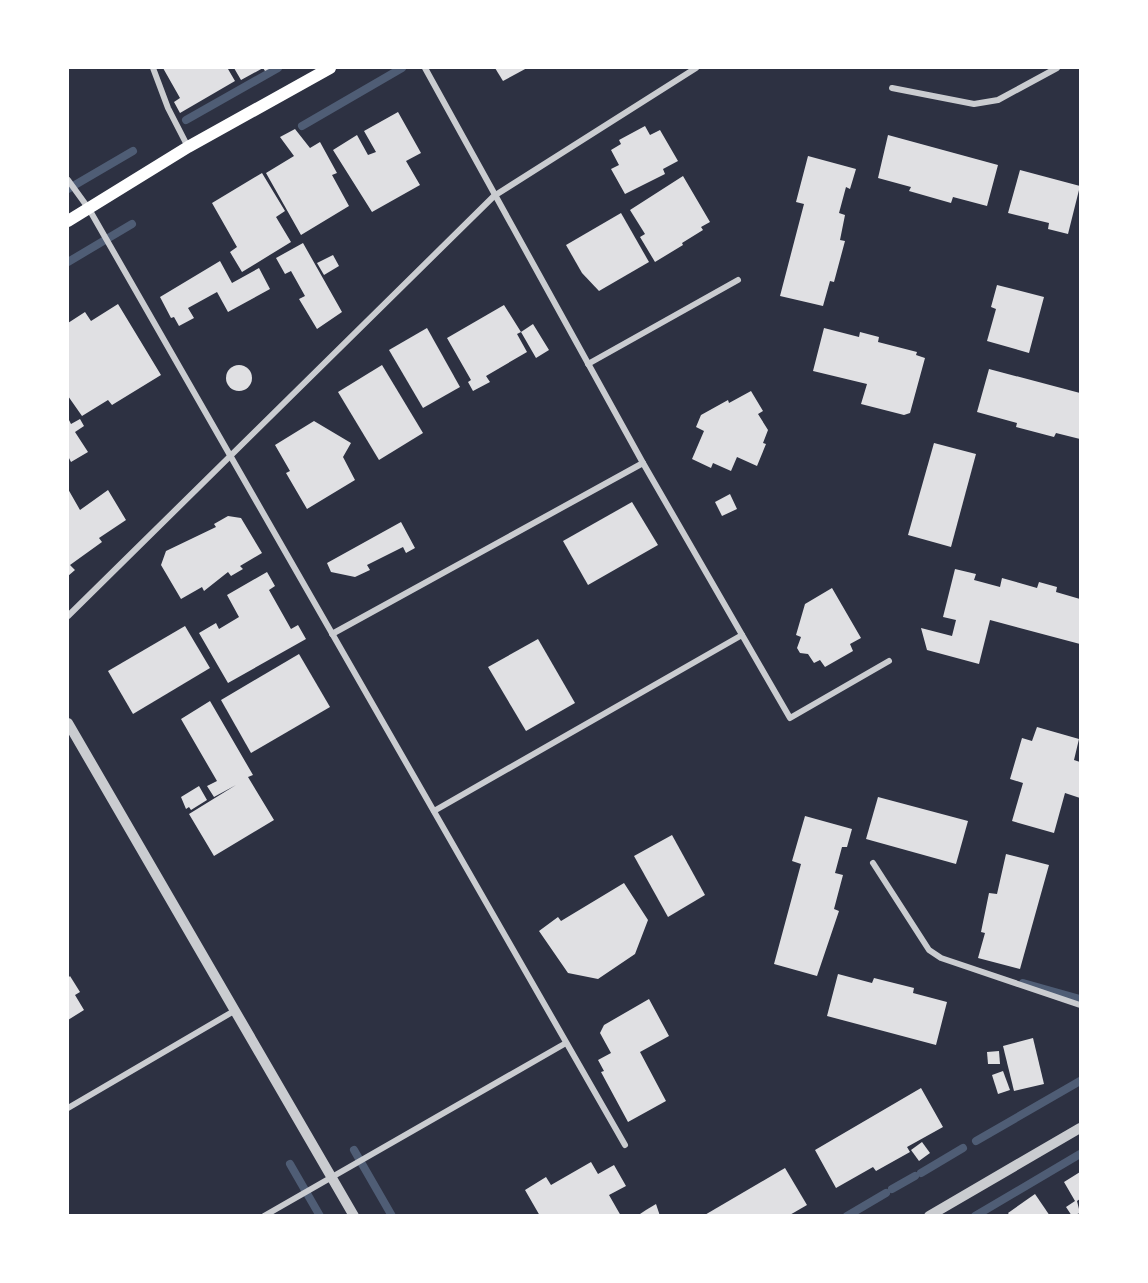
<svg xmlns="http://www.w3.org/2000/svg" width="1148" height="1283" font-family="Jost,sans-serif">
  <rect width="100%" height="100%" fill="#2d3142"/>
  <g fill="none" stroke-linecap="round" stroke-linejoin="round">
    <!-- stream -->
    <g stroke="#4f5d75" stroke-width="8">
      <polyline points="186,120 278,68"/>
      <polyline points="302,126 402,68"/>
      <polyline points="68,189 133,151"/>
      <polyline points="68,262 132,224"/>
      <polyline points="1023,983 1080,999"/>
      <polyline points="976,1141 1080,1081"/>
      <polyline points="354,1150 392,1216"/>
      <polyline points="290,1164 320,1216"/>
      <polyline points="921,1173 963,1148"/>
      <polyline points="892,1189 915,1176"/>
      <polyline points="847,1216 886,1193"/>
      <polyline points="975,1216 1080,1154"/>
    </g>
  </g>
  <!-- building -->
  <g fill="#e0e0e3">
    <polygon points="163,68 231,68 228,69 235,81 180,113 174,102 180,98"/>
    <polygon points="234,68 271,68 265,71 263,68 241,80"/>
    <polygon points="495,68 527,68 503,81"/>
    <polygon points="398,112 421,153 406,161 420,185 372,212 333,150 357,135 368,155 376,152 364,131"/>
    <polygon points="645,126 650,135 660,130 678,161 663,169 665,174 625,194 611,169 619,165 611,150 621,144 619,140"/>
    <polygon points="295,129 310,148 320,142 337,173 332,175 349,206 301,235 266,173 294,156 280,137"/>
    <polygon points="888,135 998,165 987,206 953,197 951,203 909,191 911,187 878,178"/>
    <polygon points="808,156 856,169 850,189 846,187 839,213 845,215 840,240 845,241 834,282 830,281 823,306 780,296 804,204 796,202"/>
    <polygon points="1020,170 1080,186 1068,234 1048,229 1049,223 1008,213"/>
    <polygon points="262,173 285,211 276,217 291,242 242,272 230,252 237,247 212,203"/>
    <polygon points="683,176 710,222 701,227 703,230 682,243 683,245 655,262 640,237 645,234 630,210"/>
    <polygon points="621,213 649,262 599,291 582,273 566,245"/>
    <polygon points="303,243 342,312 317,329 299,299 305,296 291,271 285,274 276,258"/>
    <polygon points="333,255 339,266 324,275 317,263"/>
    <polygon points="220,261 232,283 259,268 270,289 228,312 217,292 188,308 194,318 179,326 174,317 171,318 160,297"/>
    <polygon points="997,285 1044,297 1029,353 987,341 996,309 991,307"/>
    <polygon points="118,304 161,375 112,405 108,400 82,416 68,396 68,323 85,312 91,321"/>
    <polygon points="504,305 521,332 533,324 549,350 536,358 521,332 517,334 527,352 486,376 490,382 473,391 468,382 471,380 447,338"/>
    <polygon points="427,328 460,387 423,408 389,350"/>
    <polygon points="824,328 859,337 860,332 879,337 878,342 917,352 916,355 925,358 910,413 904,415 861,404 867,384 813,371"/>
    <circle cx="239" cy="378" r="13"/>
    <polygon points="382,365 423,433 379,460 338,392"/>
    <polygon points="989,369 1080,393 1080,439 1056,433 1054,437 1016,427 1017,423 977,412"/>
    <polygon points="751,391 763,411 758,414 768,430 763,443 766,444 757,466 737,457 731,471 713,463 711,468 692,459 704,431 696,427 701,415 728,400 729,403"/>
    <polygon points="68,418 71,424 80,419 84,426 75,432 88,452 71,462 68,456"/>
    <polygon points="314,421 351,443 343,457 355,480 307,509 286,473 290,471 275,445"/>
    <polygon points="934,443 976,454 951,547 908,535"/>
    <polygon points="68,489 80,510 108,490 126,520 99,538 102,542 70,565 75,570 68,576"/>
    <polygon points="730,494 737,509 722,516 715,502"/>
    <polygon points="632,502 658,545 588,585 563,541"/>
    <polygon points="228,516 241,518 262,553 240,566 243,569 231,576 228,572 204,591 202,587 181,599 161,565 166,551 216,527 214,524"/>
    <polygon points="401,522 415,548 406,553 403,547 367,565 370,570 355,577 331,572 327,563"/>
    <polygon points="955,569 976,574 974,580 1000,587 1002,578 1037,588 1039,582 1057,587 1056,592 1080,599 1080,644 990,620 979,664 927,650 921,628 952,636 956,620 943,617"/>
    <polygon points="267,572 275,586 269,590 291,629 298,625 306,639 228,683 199,633 216,623 219,629 239,617 227,595"/>
    <polygon points="832,588 861,638 850,644 853,651 825,667 820,660 814,663 808,654 800,653 797,648 801,637 796,635 805,604"/>
    <polygon points="185,626 210,668 133,714 108,671"/>
    <polygon points="538,639 575,703 526,731 488,667"/>
    <polygon points="299,654 330,707 251,753 221,700"/>
    <polygon points="210,701 253,775 248,777 274,820 214,856 189,814 236,785 214,797 207,786 217,781 181,719"/>
    <polygon points="1037,727 1079,739 1074,760 1080,762 1080,798 1065,793 1054,833 1012,821 1023,783 1010,779 1022,738 1032,741"/>
    <polygon points="199,786 207,800 191,810 189,807 186,809 181,797"/>
    <polygon points="878,797 968,821 956,864 866,839"/>
    <polygon points="805,816 852,829 847,847 842,847 835,873 843,875 834,909 839,911 817,976 774,964 801,864 792,861"/>
    <polygon points="672,835 705,895 668,917 634,856"/>
    <polygon points="1006,854 1049,865 1020,969 978,958 985,933 981,932 989,893 997,894"/>
    <polygon points="624,883 648,920 635,954 598,979 568,973 539,931 558,917 561,921"/>
    <polygon points="838,974 872,983 874,978 914,988 913,993 947,1002 936,1045 827,1016"/>
    <polygon points="70,976 80,992 75,995 84,1010 68,1020 68,978"/>
    <polygon points="649,999 669,1036 640,1052 666,1101 628,1122 601,1072 604,1071 598,1060 611,1053 600,1033 604,1025"/>
    <polygon points="1033,1038 1044,1084 1014,1091 1003,1046"/>
    <polygon points="999,1051 1000,1064 988,1064 987,1052"/>
    <polygon points="1003,1071 1010,1090 998,1094 992,1075"/>
    <polygon points="921,1088 943,1127 907,1147 910,1152 876,1171 873,1167 836,1188 815,1150"/>
    <polygon points="922,1142 930,1153 919,1161 911,1150"/>
    <polygon points="591,1162 598,1174 614,1165 626,1186 609,1195 621,1216 540,1216 525,1190 546,1177 551,1185"/>
    <polygon points="785,1168 807,1205 788,1216 703,1216"/>
    <polygon points="1080,1172 1080,1199 1077,1201 1080,1213 1072,1216 1066,1207 1075,1201 1064,1182"/>
    <polygon points="1035,1194 1050,1216 1010,1216 1008,1213"/>
    <polygon points="656,1204 660,1216 637,1216 646,1210"/>
  </g>
  <g fill="none" stroke-linecap="round" stroke-linejoin="round">
    <!-- minor -->
    <g stroke="#caccd0" stroke-width="6">
      <polyline points="153,68 168,108 188,147"/>
      <polyline points="425,68 643,463 790,718 889,661"/>
      <polyline points="892,88 974,104 998,100 1057,68"/>
      <polyline points="68,180 89,209 625,1145"/>
      <polyline points="588,364 738,280"/>
      <polyline points="68,616 494,196 696,68"/>
      <polyline points="332,634 643,463"/>
      <polyline points="434,811 742,635"/>
      <polyline points="873,863 929,950 941,958 1080,1005"/>
      <polyline points="68,1108 234,1011"/>
      <polyline points="264,1216 566,1043"/>
    </g>
    <!-- tertiary -->
    <g stroke="#caccd0" stroke-width="10">
      <polyline points="68,723 354,1216"/>
      <polyline points="929,1216 1080,1128"/>
    </g>
    <!-- secondary -->
    <polyline stroke="#fff" stroke-width="12" points="68,221 188,147 330,68"/>
  </g>
  <!-- border -->
  <rect width="1148" height="1283" fill="none" stroke="#ffffff" stroke-width="138"/>
</svg>
